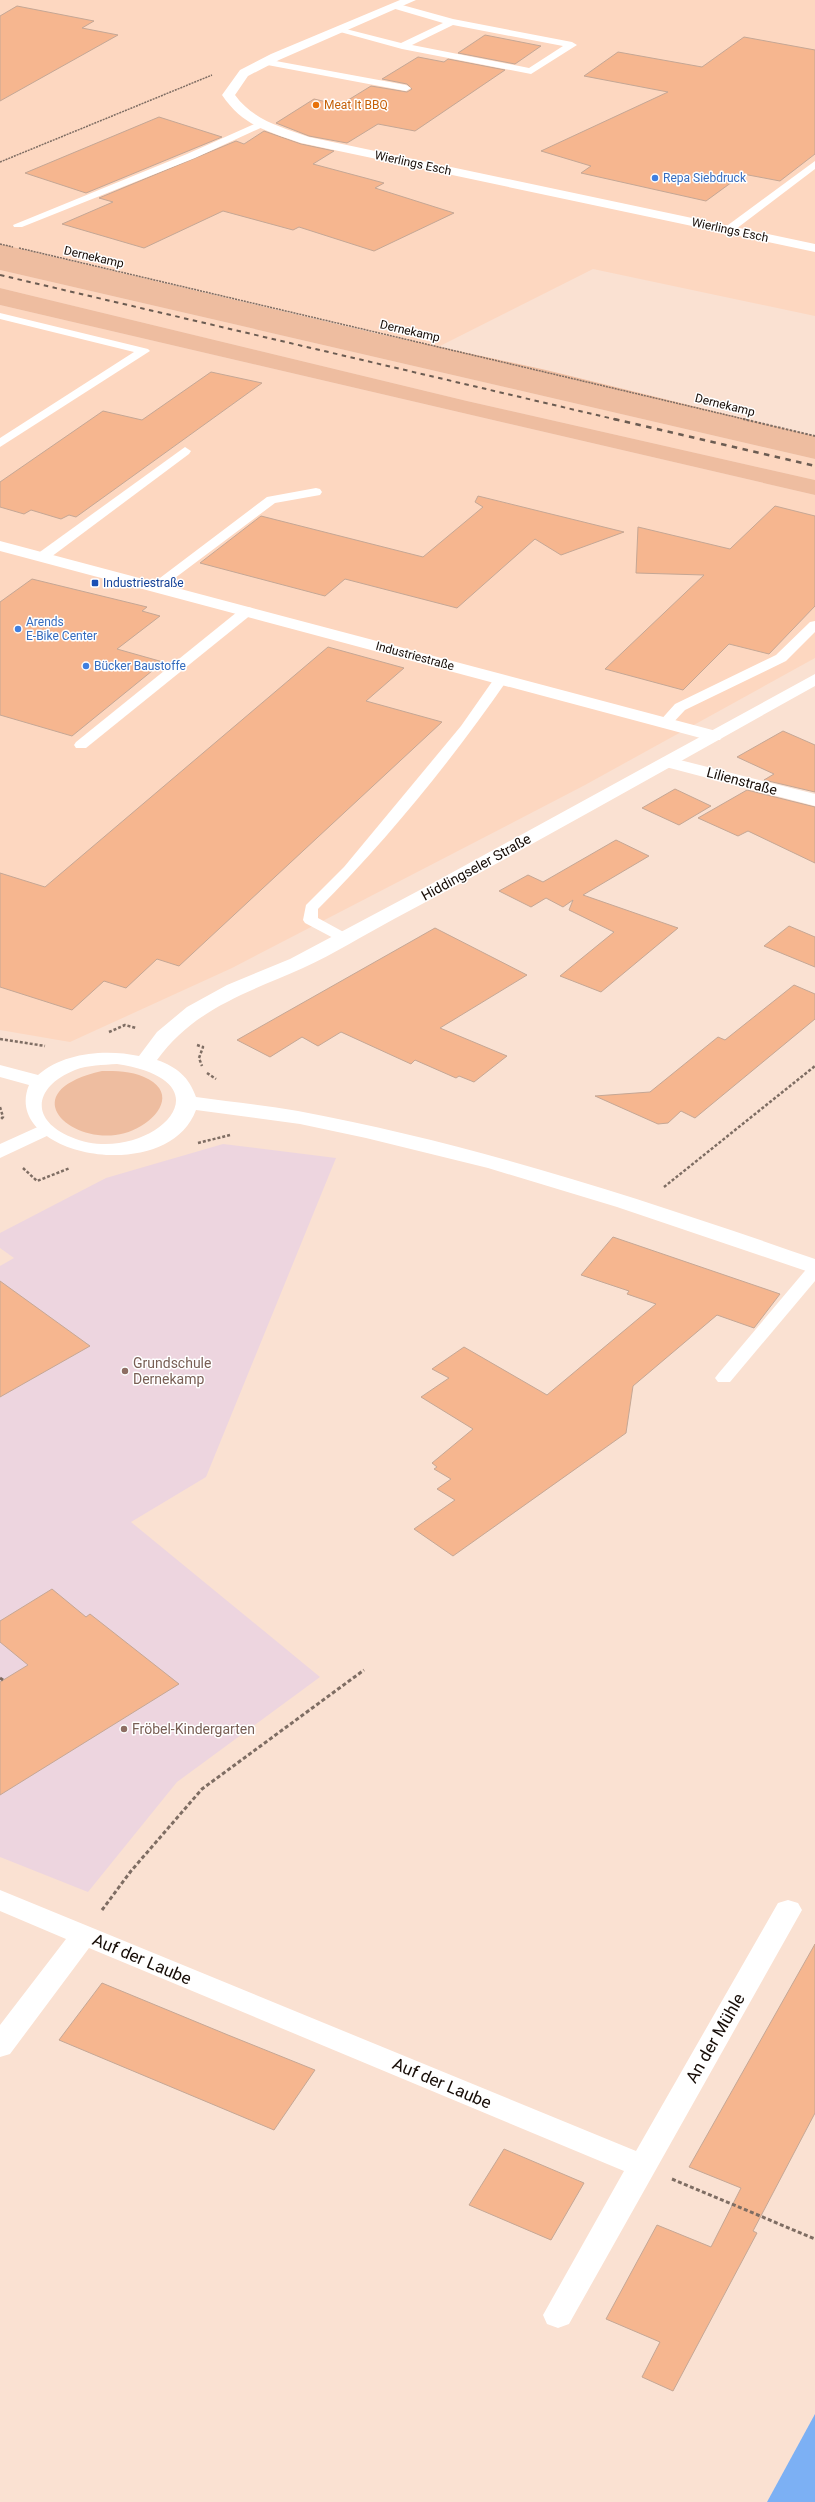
<svg xmlns="http://www.w3.org/2000/svg" width="815" height="2502" font-family="Roboto,sans-serif">
  <rect width="100%" height="100%" fill="#fae1d2"/>
  <!-- built -->
  <g fill="#fdd7c0">
    <polygon points="0,0 815,0 815,316 593,269 438,347 0,244"/>
    <polygon points="0,270 815,459 815,480 467,401 0,288"/>
    <polygon points="0,305 815,495 815,658 585,785 232,968 70,1042 0,1030"/>
  </g>
  <!-- education -->
  <polygon fill="#edd5df" points="223,1144 336,1158 206,1477 131,1522 320,1677 177,1782 88,1892 0,1857 0,1266 14,1258 0,1248 0,1233 106,1178"/>
  <!-- green -->
  <g fill="#eebda0">
    <polygon points="0,244 375,333 546,370 815,436 815,459 0,270"/>
    <polygon points="0,288 467,401 815,480 815,495 0,305"/>
    <path d="M102,1071C116,1071 131,1071 144,1077C174,1090 163,1113 141,1126C87,1160 0,1094 102,1071Z"/>
  </g>
  <!-- water -->
  <polygon fill="#7cb0f4" points="815,2414 815,2502 767,2502"/>
  <!-- building -->
  <g fill="#f6b68f" stroke="#c5a795">
    <polygon points="17,6 94,21 82,28 118,35 0,101 0,16"/>
    <polygon points="485,35 541,46 515,64 458,53"/>
    <polygon points="744,37 815,50 815,154 780,181 743,174 706,201 581,173 591,166 541,151 668,92 584,76 618,52 702,67"/>
    <polygon points="418,57 444,62 448,59 505,70 415,131 378,124 347,143 309,136 276,123 314,99 340,105 371,86 407,92 412,89 407,84 382,79"/>
    <polygon points="159,117 222,137 86,193 25,173"/>
    <polygon points="264,131 301,144 334,151 313,164 384,183 375,188 454,213 374,251 299,227 293,230 223,211 144,248 62,224 113,202 99,198 236,141 244,144"/>
    <polygon points="211,372 262,383 76,517 69,515 61,519 31,510 24,514 0,507 0,482 103,411 142,420"/>
    <polygon points="478,496 624,532 561,555 535,539 457,608 345,579 325,596 200,563 261,516 423,557 483,507 475,502"/>
    <polygon points="775,506 815,516 815,606 769,654 729,644 683,690 605,669 704,575 636,573 638,527 730,549"/>
    <polygon points="32,579 147,607 142,611 160,616 117,649 163,662 72,736 0,715 0,602"/>
    <polygon points="328,647 404,668 366,701 442,722 179,966 157,959 126,988 104,981 72,1010 0,987 0,873 45,887"/>
    <polygon points="783,731 815,745 815,792 764,780 774,774 737,757"/>
    <polygon points="675,789 711,806 679,825 642,808"/>
    <polygon points="747,790 815,807 815,863 748,831 738,836 698,818"/>
    <polygon points="616,840 649,856 583,895 678,928 601,992 560,976 614,932 569,910 573,900 563,907 546,898 531,907 499,891 528,875 543,882"/>
    <polygon points="789,926 815,937 815,967 764,946"/>
    <polygon points="435,928 527,975 440,1028 507,1056 474,1082 459,1076 456,1078 415,1060 411,1064 341,1032 318,1046 302,1037 270,1057 237,1040"/>
    <polygon points="794,985 815,994 815,1019 695,1118 681,1111 668,1123 658,1124 595,1096 650,1092 718,1037 725,1040"/>
    <polygon points="613,1237 780,1294 754,1328 717,1315 633,1386 626,1433 453,1556 414,1529 455,1500 437,1489 451,1479 434,1469 437,1467 432,1463 473,1429 421,1397 449,1378 432,1369 464,1347 547,1395 656,1304 627,1294 629,1291 581,1275"/>
    <polygon points="0,1281 90,1346 0,1397"/>
    <polygon points="52,1589 86,1617 90,1614 179,1684 0,1795 0,1682 28,1665 0,1642 0,1621"/>
    <polygon points="815,1944 815,2113 753,2231 757,2233 673,2391 642,2377 660,2342 606,2319 657,2225 711,2247 741,2188 689,2167"/>
    <polygon points="102,1983 228,2035 315,2070 274,2130 59,2040"/>
    <polygon points="504,2149 584,2183 551,2240 469,2205"/>
  </g>
  <g fill="none" stroke-linecap="round" stroke-linejoin="round">
    <!-- path-far3 -->
    <g stroke="#7e6d63" stroke-width="1.5" stroke-dasharray="2 1" stroke-linecap="butt">
      <polyline points="0,162 212,75"/>
      <polyline points="0,244 13,247"/>
      <polyline points="19,248 748,420"/>
    </g>
    <!-- path-far2 -->
    <polyline stroke="#7e6d63" stroke-width="2" stroke-dasharray="2.5 1.5" stroke-linecap="butt" points="743,419 815,436"/>
    <!-- path-far1 -->
    <g stroke="#7e6d63" stroke-width="2.5" stroke-dasharray="3 2" stroke-linecap="butt">
      <polyline points="109,1032 125,1025 136,1028"/>
      <polyline points="0,1039 45,1046"/>
      <polyline points="197,1045 203,1047 199,1058 202,1066"/>
      <polyline points="207,1073 216,1079"/>
      <polyline points="0,1107 3,1117 0,1120"/>
      <polyline points="198,1143 230,1135"/>
      <polyline points="23,1168 37,1181 70,1168"/>
      <polyline points="664,1187 815,1066"/>
    </g>
    <!-- path -->
    <g stroke="#7e6d63" stroke-width="3" stroke-dasharray="4 2.5" stroke-linecap="butt">
      <polyline points="0,1678 3,1680"/>
      <polyline points="102,1910 131,1871 202,1789 364,1670"/>
      <polyline points="672,2179 815,2239"/>
    </g>
    <!-- lane -->
    <g fill="#fff" fill-rule="evenodd">
      <path d="M395,3L453,19L572,42L577,45L531,74L402,49L333,30L338,27L401,43L443,23L392,8L390,6ZM453,25L563,46L529,68L412,45Z"/>
      <polygon points="265,59 406,85 411,88 406,91 262,64 262,60"/>
      <polygon points="261,121 265,122 265,126 195,158 22,227 14,227 13,225 187,154"/>
      <polygon points="815,161 815,169 732,232 724,232 724,228"/>
      <polygon points="0,313 148,349 150,351 0,447 0,438 134,352 0,319"/>
      <polygon points="185,447 191,451 189,454 47,560 37,560 36,557 37,554"/>
      <polygon points="316,488 320,489 322,492 320,495 275,503 159,590 154,591 148,587 267,497"/>
      <polygon points="247,607 252,608 254,611 252,614 86,748 76,748 74,745 76,742 242,608"/>
      <polygon points="815,621 815,632 786,661 685,710 670,726 660,726 658,723 675,704 776,655 810,622"/>
      <path d="M501,675L508,679C452,760 388,839 318,909V918L349,935L352,938L349,941H339L305,923L303,920L306,905L344,867L461,726L496,676Z"/>
      <polygon points="815,1265 815,1281 730,1382 718,1382 715,1378 718,1374 809,1266"/>
    </g>
    <!-- street -->
    <g fill="#fff" fill-rule="evenodd">
      <path d="M400,0H416L279,60L248,76L235,95C253,120 281,127 309,137L815,244V252L301,143C267,131 243,126 222,95L240,70L271,54Z"/>
      <polygon points="0,541 720,732 723,736 720,740 708,740 0,551"/>
      <polygon points="668,757 815,794 815,806 662,766 659,762 662,758"/>
      <polygon points="42,1125 49,1127 53,1131 49,1135 0,1158 0,1144"/>
      <polygon points="0,1890 636,2151 778,1903 788,1900 798,1903 802,1910 569,2324 558,2328 547,2324 543,2315 624,2171 89,1948 10,2054 0,2057 0,2025 66,1939 0,1911"/>
    </g>
    <!-- secondary -->
    <path fill="#fff" fill-rule="evenodd" d="M815,674V686C675,764 535,844 394,919C364,935 334,954 303,968C247,993 195,1008 157,1060C177,1067 189,1077 196,1097C230,1102 265,1105 298,1111C475,1144 646,1200 815,1259V1274L617,1207L488,1168L366,1138L300,1124L196,1110C167,1188 0,1155 29,1085L0,1077V1065L38,1075C64,1052 107,1049 139,1056L157,1032L187,1007L227,985L290,959L433,883ZM117,1064C240,1083 144,1169 71,1137C28,1119 35,1086 75,1070C88,1065 103,1065 117,1064Z"/>
    <!-- rail-far1 -->
    <polyline stroke="#6b5c52" stroke-width="2" stroke-dasharray="4.5 4.5" stroke-linecap="butt" points="0,275 618,420"/>
    <!-- rail -->
    <polyline stroke="#6b5c52" stroke-width="2.5" stroke-dasharray="5.5 5.5" stroke-linecap="butt" points="614,419 815,466"/>
  </g>
  <!-- markers -->
  <circle fill="#e8710a" stroke="#fff" stroke-width="1.5" cx="316" cy="105" r="4"/>
  <g fill="#3f7fe0" stroke="#fff" stroke-width="1.5">
    <circle cx="655" cy="178" r="4"/>
    <circle cx="18" cy="629" r="4"/>
    <circle cx="86" cy="666" r="4"/>
  </g>
  <rect fill="#1a4fb4" stroke="#fff" stroke-width="1.5" x="91" y="579" width="8" height="8" rx="2"/>
  <g fill="#8d6e63" stroke="#fff" stroke-width="1.5">
    <circle cx="125" cy="1371" r="4"/>
    <circle cx="124" cy="1729" r="4"/>
  </g>
  <g text-anchor="middle" stroke-width="3" stroke-linejoin="round" paint-order="stroke">
    <!-- far-food labels -->
    <g font-size="12" fill="#c56008" stroke="#fff" text-anchor="start">
      <text x="324" y="109">Meat It BBQ</text>
    </g>
    <!-- far-street labels -->
    <g font-size="12" fill="#160c06" stroke="#fff">
      <text transform="translate(413 163) rotate(12)" y="4">Wierlings Esch</text>
      <text transform="translate(730 230) rotate(12)" y="4">Wierlings Esch</text>
      <text transform="translate(94 257) rotate(13)" y="4">Dernekamp</text>
      <text transform="translate(410 331) rotate(13)" y="4">Dernekamp</text>
      <text transform="translate(725 405) rotate(14)" y="4">Dernekamp</text>
      <text transform="translate(415 656) rotate(15)" y="4">Industriestraße</text>
    </g>
    <!-- far-shop labels -->
    <g font-size="12" fill="#366cbe" stroke="#fff" text-anchor="start">
      <text x="663" y="182">Repa Siebdruck</text>
      <text x="26" y="626">Arends<tspan x="26" dy="14">E-Bike Center</tspan></text>
      <text x="94" y="670">Bücker Baustoffe</text>
    </g>
    <!-- far-transit labels -->
    <g font-size="12" fill="#164399" stroke="#fff" text-anchor="start">
      <text x="103" y="587">Industriestraße</text>
    </g>
    <!-- street labels -->
    <g font-size="14" fill="#160c06" stroke="#fff">
      <text transform="translate(742 781) rotate(15)" y="5">Lilienstraße</text>
      <text transform="translate(476 867) rotate(-29)" y="5">Hiddingseler Straße</text>
    </g>
    <!-- education labels -->
    <g font-size="14" fill="#785e54" stroke="#fff" text-anchor="start">
      <text x="133" y="1368">Grundschule<tspan x="133" dy="16">Dernekamp</tspan></text>
      <text x="132" y="1734">Fröbel-Kindergarten</text>
    </g>
    <!-- near-street labels -->
    <g font-size="17" fill="#160c06" stroke="#fff">
      <text transform="translate(142 1959) rotate(23)" y="6">Auf der Laube</text>
      <text transform="translate(715 2038) rotate(-60)" y="6">An der Mühle</text>
      <text transform="translate(442 2083) rotate(23)" y="6">Auf der Laube</text>
    </g>
  </g>
</svg>
